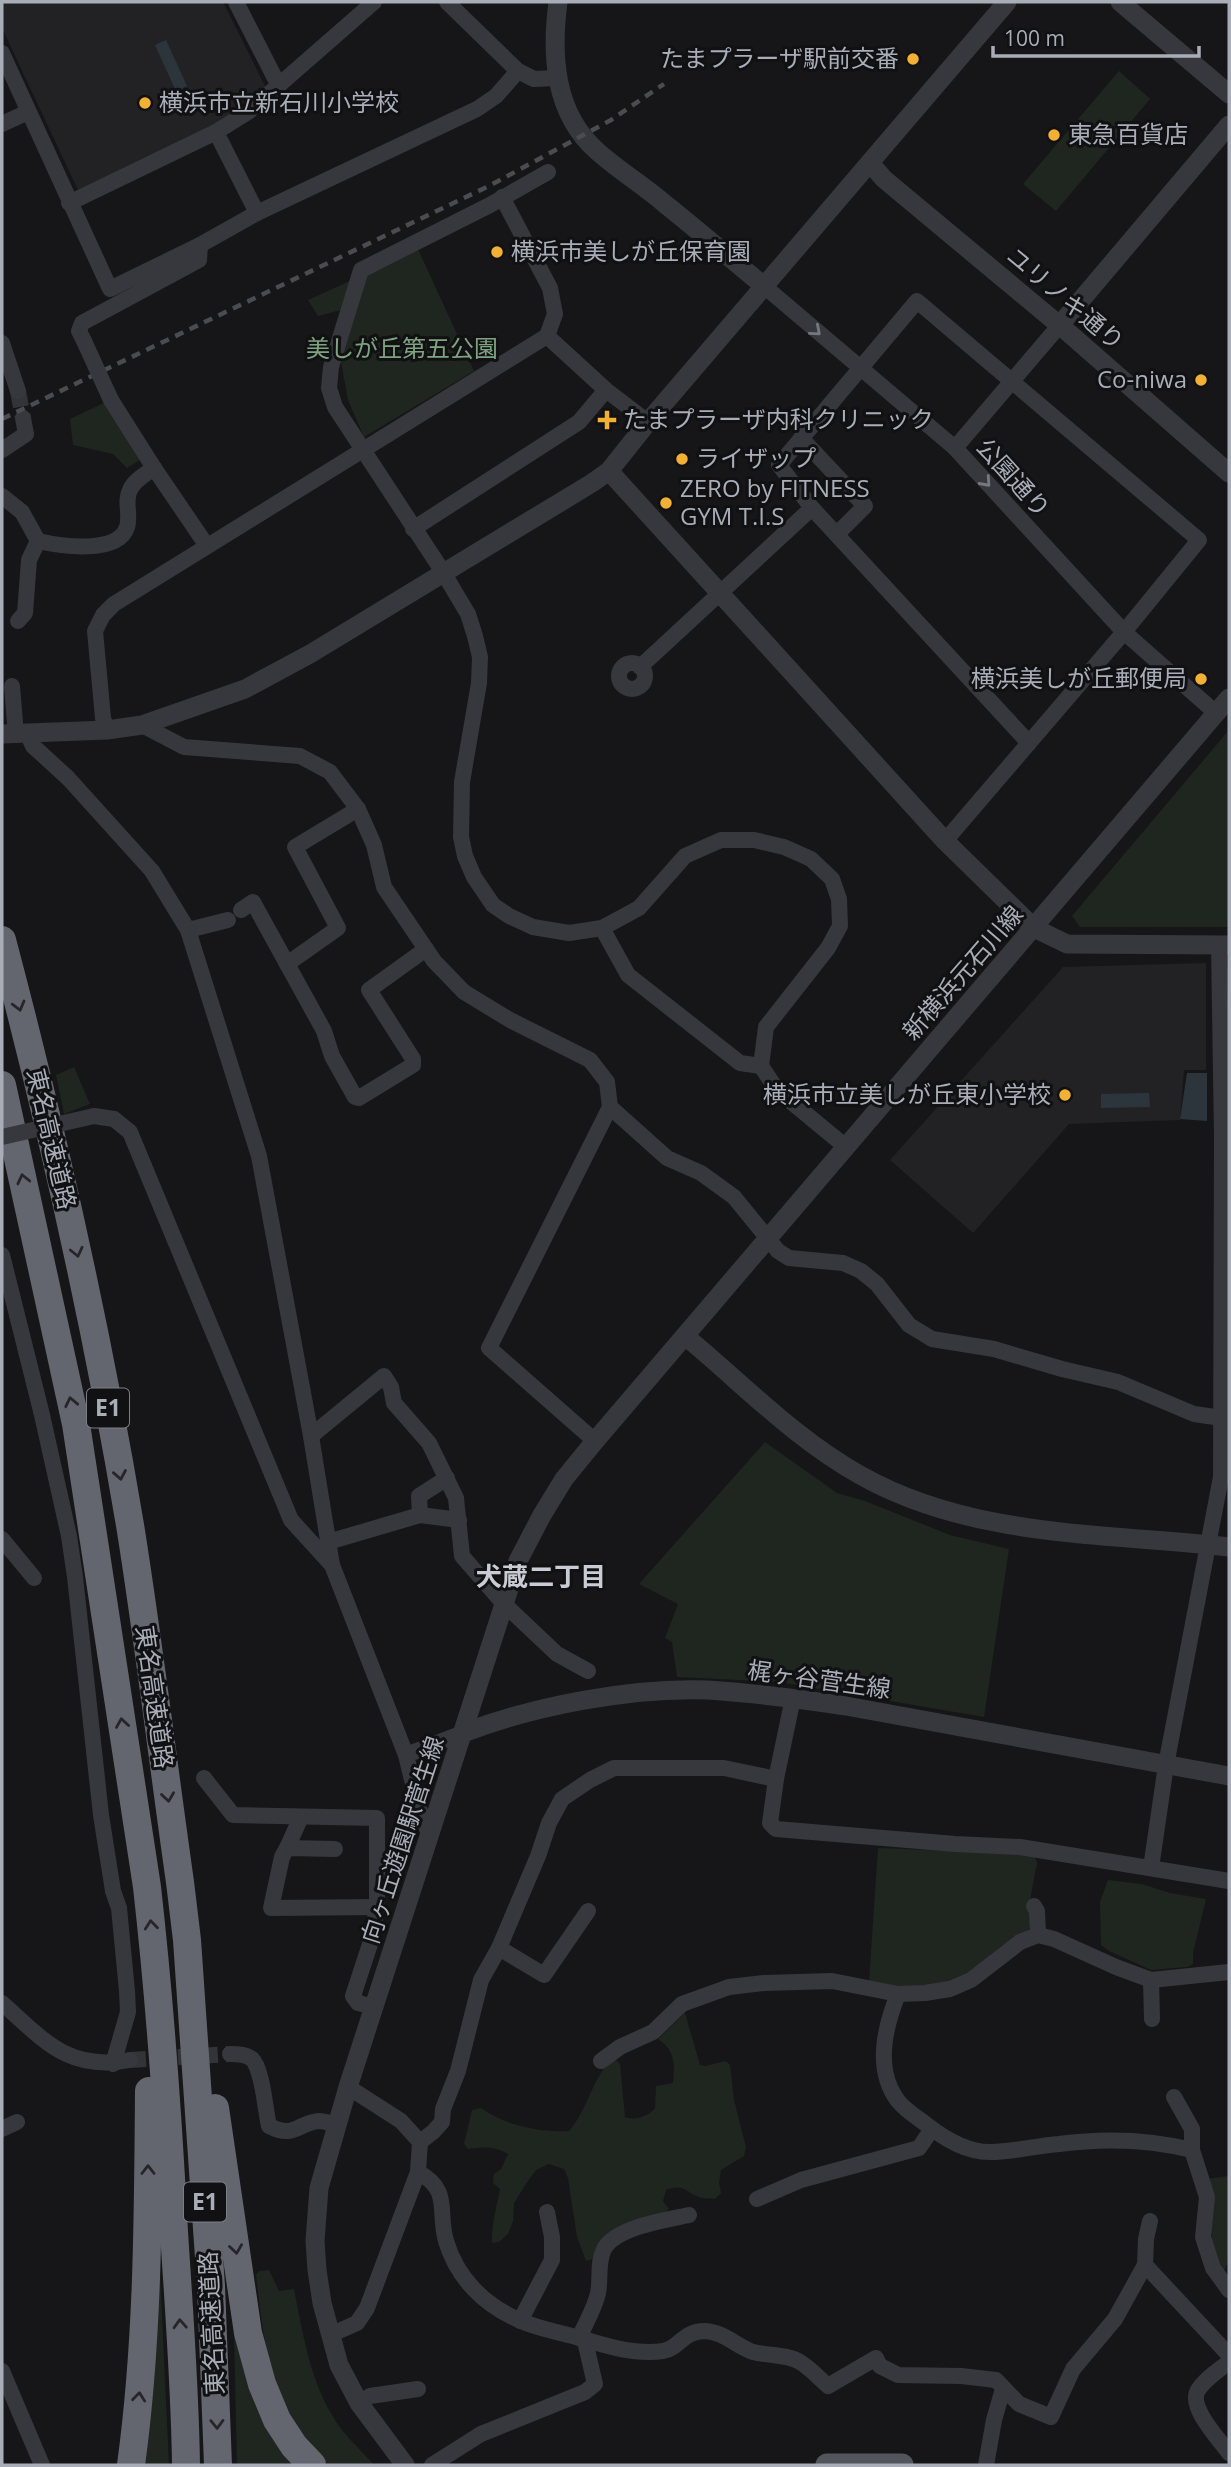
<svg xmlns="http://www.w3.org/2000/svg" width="1231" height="2467" font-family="'Open Sans','Noto Sans JP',sans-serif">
  <rect width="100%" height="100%" fill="#161618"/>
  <!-- built -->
  <g fill="#222225">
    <polygon points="2,2 223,2 268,92 237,114 78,190 2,28"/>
    <polygon points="1206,963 1206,1070 1184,1070 1180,1120 1069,1124 973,1233 890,1160 1063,967"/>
  </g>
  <!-- green -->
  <g fill="#1e261f">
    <polygon points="1119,71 1150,99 1056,211 1023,184"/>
    <polygon points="417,247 474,371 364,437 348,400 341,362 363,282 369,272"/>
    <polygon points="350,281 341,310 318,316 308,300"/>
    <polygon points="108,401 140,460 127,468 113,454 73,445 70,419"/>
    <polygon points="1229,730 1229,927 1080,927 1072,916"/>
    <polygon points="74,1067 90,1104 64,1114 56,1075"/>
    <polygon points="765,1442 837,1493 865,1501 950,1535 1009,1549 984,1717 779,1682 677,1677 672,1642 665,1638 678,1604 639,1584"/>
    <path d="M878,1848L1022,1854L1035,1857L1037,1863C1034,1879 1030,1895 1030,1911C1031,1916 1032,1923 1030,1927C1027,1934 1010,1940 1003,1945C993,1953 984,1963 974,1970C944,1990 903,1990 869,1982Z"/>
    <polygon points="1108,1880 1142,1884 1170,1893 1206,1899 1193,1953 1193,1964 1188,1967 1151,1970 1109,1951 1101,1945 1100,1902"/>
    <path d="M685,2013L700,2065L705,2066L726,2061L730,2065L734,2100L746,2147L744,2156L721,2170L719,2183L721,2193L715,2199C710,2198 703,2199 698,2197C684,2190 683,2184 666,2190L663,2201L669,2209L661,2216L596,2258L586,2261L577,2237L568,2178L564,2169L549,2164L536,2170L526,2184L514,2203L513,2221L508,2234L499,2242L492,2243C491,2225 497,2206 500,2189L493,2183L494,2174L501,2169L508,2154C494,2146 484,2147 468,2149L464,2144L472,2110L481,2108C504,2125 540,2133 569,2131C588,2110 592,2076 614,2058L620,2064L625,2117C635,2121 649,2116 655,2108L656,2086L673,2083C675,2064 675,2050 658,2039Z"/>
    <polygon points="1229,2176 1229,2260 1224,2271 1213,2250 1207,2179"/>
    <polygon points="159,2250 169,2465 138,2465"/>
    <path d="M269,2270L279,2291L294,2289C303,2334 310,2381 335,2420C345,2436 361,2450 374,2465H329C270,2414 265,2348 256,2275L259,2271Z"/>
    <polygon points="233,2285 304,2465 237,2465"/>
  </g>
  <!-- water -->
  <g fill="#2c353c">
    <polygon points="166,40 187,86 176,91 155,45"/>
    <polygon points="1187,1073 1207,1073 1207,1121 1180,1119"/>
    <polygon points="1149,1093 1150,1107 1101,1108 1101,1094"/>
  </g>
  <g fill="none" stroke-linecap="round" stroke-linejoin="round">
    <!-- minor-tunnel -->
    <g stroke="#333438" stroke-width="16" stroke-dasharray="16 8" stroke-linecap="butt">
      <polyline points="18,391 23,418"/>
      <polyline points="130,2060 230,2054"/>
    </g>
    <!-- minor -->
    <g stroke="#37383d" stroke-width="16">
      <polyline points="236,2 279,86"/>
      <polyline points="447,2 518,71 534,79 557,78"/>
      <polyline points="2,53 110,289 200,245 257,213 477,109 496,96 518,71"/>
      <polyline points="2,124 28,112"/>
      <polyline points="216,132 257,213"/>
      <polyline points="548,172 490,205 361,270 331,367 329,388 335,407 443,572 468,614 475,636 480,657 479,683 462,782 461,837 465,856 474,877 493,905 509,916 533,927 569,933 602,928 639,908 685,856 721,840 754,840 784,847 811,859 832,879 839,899 840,926 828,948 766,1027 761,1066 777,1090 846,1147"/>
      <polyline points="69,203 216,132 248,112 374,2"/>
      <polyline points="764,286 955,448 1124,632 1216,713"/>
      <polyline points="547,336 606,390 648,422"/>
      <polyline points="84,341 79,331 82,323 199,260 200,245"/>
      <polyline points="2,343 18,391"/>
      <polyline points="111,400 154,468 207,546"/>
      <polyline points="801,438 865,506 838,533"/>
      <polyline points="955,448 1059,326"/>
      <polyline points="2,450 26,434 23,418"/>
      <polyline points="2,496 22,512 38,541 29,560 25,613 18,621"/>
      <polyline points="812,508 779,465 917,301 1199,540 1124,632 945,841"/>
      <polyline points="413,529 579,422 606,390"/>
      <path d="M38,541C60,546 118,555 127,527C131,515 124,501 130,490C134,480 146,474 154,468"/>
      <circle cx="632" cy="676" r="13"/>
      <polyline points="640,667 812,508 1029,743"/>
      <polyline points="12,686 16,735"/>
      <polyline points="142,725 184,747 300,756 330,772 358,809 374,845 384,887 434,961 464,992 510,1020 590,1060 607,1082 610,1107 667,1158 701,1173 734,1197 778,1251 789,1258 843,1263 861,1271 877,1284 909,1325 932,1339 994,1349 1062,1369 1118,1382 1194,1414 1229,1419"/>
      <polyline points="107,730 103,718 95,631 103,615 114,604 547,336 555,314 550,288 502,197"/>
      <polyline points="28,735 33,746 68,778 152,871 188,930 259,1156 311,1436 332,1565 406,1755 419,1809 430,1836"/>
      <polyline points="241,910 253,902 324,1031 332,1056 355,1097 359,1098 413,1065 413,1059 369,990 426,949"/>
      <polyline points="602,928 628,975 740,1063 761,1066"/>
      <polyline points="188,930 228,920"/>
      <polyline points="287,964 338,928 295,847 358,809"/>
      <polyline points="94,1116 114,1119 130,1132 291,1520 332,1565"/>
      <polyline points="2,1255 42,1415 69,1536 75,1577 101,1815 113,1891 119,1908 127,1991 128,2012 113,2064"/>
      <polyline points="311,1436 384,1376 391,1387 394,1403 429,1443 456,1498 462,1556 503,1603 557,1654 588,1671"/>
      <polyline points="595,1441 489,1348 610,1107"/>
      <polyline points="420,1515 419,1496 447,1478"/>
      <polyline points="2,1539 34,1578"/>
      <polyline points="328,1542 420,1515 459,1520"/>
      <polyline points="793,1698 776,1779 770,1823 776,1829 955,1844 1020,1847 1229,1881"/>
      <polyline points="406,1755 463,1733"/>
      <polyline points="204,1778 233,1815 377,1818 377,1907 371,1941 353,1996 358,2003 374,2007"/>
      <polyline points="287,1848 301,1817"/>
      <polyline points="335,1849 287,1848 282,1857 271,1908 377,1907"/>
      <polyline points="1151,1868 1166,1765 1221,1477 1222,1137 1219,945"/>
      <polyline points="1034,1906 1037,1911 1038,1935"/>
      <polyline points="499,1948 544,1975 588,1911"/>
      <polyline points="1151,1980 1152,2019"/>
      <path d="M898,1994C885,2027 874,2069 898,2101C905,2110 918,2118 927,2125C945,2139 966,2152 990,2152C1012,2152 1036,2146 1059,2144C1104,2138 1148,2139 1192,2150"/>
      <path d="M2,2003C44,2040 68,2072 130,2060"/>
      <path d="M230,2054C237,2054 246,2054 252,2059C263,2070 265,2110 269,2126C295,2139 297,2123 319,2121C325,2121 332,2124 337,2125"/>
      <polyline points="601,2061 620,2047 653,2032 682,2004 729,1987 764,1983 832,1981 898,1994 925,1993 950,1989 971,1980 1020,1942 1038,1935 1054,1939 1116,1967 1151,1980 1229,1972"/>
      <polyline points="1174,2097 1192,2129 1192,2150 1207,2197 1203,2237 1213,2268 1229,2290"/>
      <polyline points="2,2129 17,2122"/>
      <polyline points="420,2142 433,2132 442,2122 443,2109 458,2071 481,1980 499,1948 538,1856 549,1823 562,1799 590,1780 614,1768 724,1768 776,1779"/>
      <path d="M418,2172C452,2191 437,2210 446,2241C457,2278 484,2305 519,2320C538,2329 559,2332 580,2338C606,2346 635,2355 663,2351C679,2349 682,2331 705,2331C724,2332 736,2346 753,2352C768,2356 787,2354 800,2362C810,2368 819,2378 828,2386L876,2358L880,2366L898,2375L961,2376L996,2380L1019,2404L1051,2417L1073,2369L1115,2319L1145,2265L1146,2239L1150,2221"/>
      <polyline points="757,2199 801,2180 919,2148 932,2129"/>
      <polyline points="1145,2265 1229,2355"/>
      <polyline points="520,2321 552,2260 552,2237 547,2212"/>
      <polyline points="330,2335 357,2323 367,2308 418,2172 420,2142 401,2121 348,2087"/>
      <path d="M579,2338C585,2324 595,2308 598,2293C601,2279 597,2263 604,2249C616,2227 666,2220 689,2215"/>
      <path d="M1229,2362C1219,2370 1203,2380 1197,2392C1190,2409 1219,2439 1229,2453"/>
      <polyline points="2,2371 42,2465"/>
      <polyline points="359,2403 370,2396 418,2389"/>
      <polyline points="432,2465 481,2434 585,2392 595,2384 585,2341"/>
      <polyline points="986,2465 994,2420 1003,2389"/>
    </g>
    <!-- tertiary -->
    <g stroke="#37383d" stroke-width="19">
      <path d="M558,2C551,55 554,113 597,151C618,170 643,185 665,204C699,231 731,259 764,286"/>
      <polyline points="1120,2 1229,94"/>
      <polyline points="870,163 884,179 1070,334 1229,473"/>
      <polyline points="1059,326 1229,125"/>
      <polyline points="609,471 945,841 1034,928 1067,944 1229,945"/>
      <polyline points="2,734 107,730 142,725 245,689 310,654 592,483 609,471 648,422 1007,2"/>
      <path d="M685,1336C742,1383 795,1439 860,1475C971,1538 1106,1533 1229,1547"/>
      <path d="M463,1733C534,1706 632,1687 708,1690C754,1693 800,1699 846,1706L1229,1776"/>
      <polyline points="405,2465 359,2403 339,2365 322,2303 317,2270 315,2241 319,2188 348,2087 518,1561 542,1515 564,1479 595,1441 1229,698"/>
    </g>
    <!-- primary -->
    <polyline stroke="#53555c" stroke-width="23" points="827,2465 902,2465"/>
    <!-- motorway -->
    <g stroke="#63666e" stroke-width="28">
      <path d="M2,940C53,1133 97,1328 130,1525C149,1644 163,1763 180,1882L187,1940L211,2286L218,2465"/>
      <path d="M2,1085L76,1424L147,1887C160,2002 168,2117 174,2232C179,2310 185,2387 186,2465"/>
      <polyline points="215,2108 248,2333 262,2384 277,2420 294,2446 312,2465"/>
      <path d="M131,2465C148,2341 148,2216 149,2091"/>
    </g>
    <!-- rail -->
    <polyline stroke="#4a4c52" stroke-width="4.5" stroke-dasharray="9 7" stroke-linecap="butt" points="2,419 489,186 611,120 664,84"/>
    <!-- minor-bridge -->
    <g stroke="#37383d" stroke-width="16">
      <polyline points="84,341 111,400"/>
      <polyline points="2,1137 94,1116"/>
    </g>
  </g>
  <!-- one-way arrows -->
  <defs><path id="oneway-chevron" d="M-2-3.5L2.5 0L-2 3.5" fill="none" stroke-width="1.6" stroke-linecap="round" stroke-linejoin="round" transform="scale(1.75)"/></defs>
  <g stroke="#757881">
    <use href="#oneway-chevron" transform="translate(816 331) rotate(41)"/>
    <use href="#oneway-chevron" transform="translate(986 482) rotate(48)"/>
  </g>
  <g stroke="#26262a">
    <use href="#oneway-chevron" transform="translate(19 1006) rotate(75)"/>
    <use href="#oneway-chevron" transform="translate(23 1179) rotate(-103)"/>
    <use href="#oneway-chevron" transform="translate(77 1252) rotate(77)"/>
    <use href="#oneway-chevron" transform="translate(71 1402) rotate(-102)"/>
    <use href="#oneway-chevron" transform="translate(120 1475) rotate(80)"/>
    <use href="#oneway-chevron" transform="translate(122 1723) rotate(-99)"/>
    <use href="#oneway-chevron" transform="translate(168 1797) rotate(82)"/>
    <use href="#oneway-chevron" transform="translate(151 1925) rotate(-96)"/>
    <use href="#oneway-chevron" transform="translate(148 2170) rotate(-90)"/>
    <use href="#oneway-chevron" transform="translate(236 2249) rotate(82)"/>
    <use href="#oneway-chevron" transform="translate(180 2324) rotate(-93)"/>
    <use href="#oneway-chevron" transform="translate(139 2397) rotate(-84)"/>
    <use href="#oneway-chevron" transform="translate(217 2424) rotate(89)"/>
  </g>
  <!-- markers -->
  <g fill="#f2b134" stroke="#111113" stroke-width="2.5">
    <circle cx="913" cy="59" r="7"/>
    <circle cx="145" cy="103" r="7"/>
    <circle cx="1054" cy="135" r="7"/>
    <circle cx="497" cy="252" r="7"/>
    <circle cx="1201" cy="380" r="7"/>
    <path d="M603.5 409.5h7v7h7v7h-7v7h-7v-7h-7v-7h7z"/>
    <circle cx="682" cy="459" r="7"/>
    <circle cx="666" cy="503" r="7"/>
    <circle cx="1201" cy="679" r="7"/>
    <circle cx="1065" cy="1095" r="7"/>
  </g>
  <g text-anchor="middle" stroke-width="6" stroke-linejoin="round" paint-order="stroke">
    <!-- shield labels -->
    <g fill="#111113" stroke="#7b7e86" stroke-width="2">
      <rect x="87" y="1388.5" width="42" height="39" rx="5"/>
      <rect x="184" y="2182.5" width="42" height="39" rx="5"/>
    </g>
    <g font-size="23" font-weight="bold" fill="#a8adb8">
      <text x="108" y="1416">E1</text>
      <text x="205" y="2210">E1</text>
    </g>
    <!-- poi labels -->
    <g font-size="24" fill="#a8adb8" stroke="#111113" text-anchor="start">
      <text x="899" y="67" text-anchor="end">たまプラーザ駅前交番</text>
      <text x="159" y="111">横浜市立新石川小学校</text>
      <text x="1068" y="143">東急百貨店</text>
      <text x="511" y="260">横浜市美しが丘保育園</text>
      <text x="1187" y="388" text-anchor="end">Co-niwa</text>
      <text x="623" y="428">たまプラーザ内科クリニック</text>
      <text x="696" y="467">ライザップ</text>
      <text x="680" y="497">ZERO by FITNESS<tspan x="680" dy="28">GYM T.I.S</tspan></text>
      <text x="1187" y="687" text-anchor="end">横浜美しが丘郵便局</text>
      <text x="1051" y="1103" text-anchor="end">横浜市立美しが丘東小学校</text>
    </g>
    <!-- street labels -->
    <g font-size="24" fill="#a8adb8" stroke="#111113">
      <text transform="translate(1065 299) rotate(40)" y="8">ユリノキ通り</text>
      <text transform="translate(1013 478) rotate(48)" y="8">公園通り</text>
      <text transform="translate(963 973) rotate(-49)" y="8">新横浜元石川線</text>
      <text transform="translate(51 1139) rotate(77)" y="8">東名高速道路</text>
      <text transform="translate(819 1680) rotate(8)" y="8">梶ヶ谷菅生線</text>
      <text transform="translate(154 1697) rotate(82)" y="8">東名高速道路</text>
      <text transform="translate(403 1840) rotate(-72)" y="8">向ヶ丘遊園駅菅生線</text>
      <text transform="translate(212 2323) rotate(-93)" y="8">東名高速道路</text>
    </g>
    <!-- park labels -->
    <g font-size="24" fill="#7fa381" stroke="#111113">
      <text x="402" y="357">美しが丘第五公園</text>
    </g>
    <!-- neighbourhood labels -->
    <g font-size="26" font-weight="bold" fill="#c9ccd4" stroke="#111113">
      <text x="541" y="1586">犬蔵二丁目</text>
    </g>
  </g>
  <!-- border -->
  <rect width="1231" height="2467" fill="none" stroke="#a8adb8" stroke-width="7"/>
  <!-- scale -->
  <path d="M993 46v10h206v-10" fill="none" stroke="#a8adb8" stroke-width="3.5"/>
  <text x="1004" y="46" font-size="21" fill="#a8adb8" stroke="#111113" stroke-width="5" paint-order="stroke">100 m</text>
</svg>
